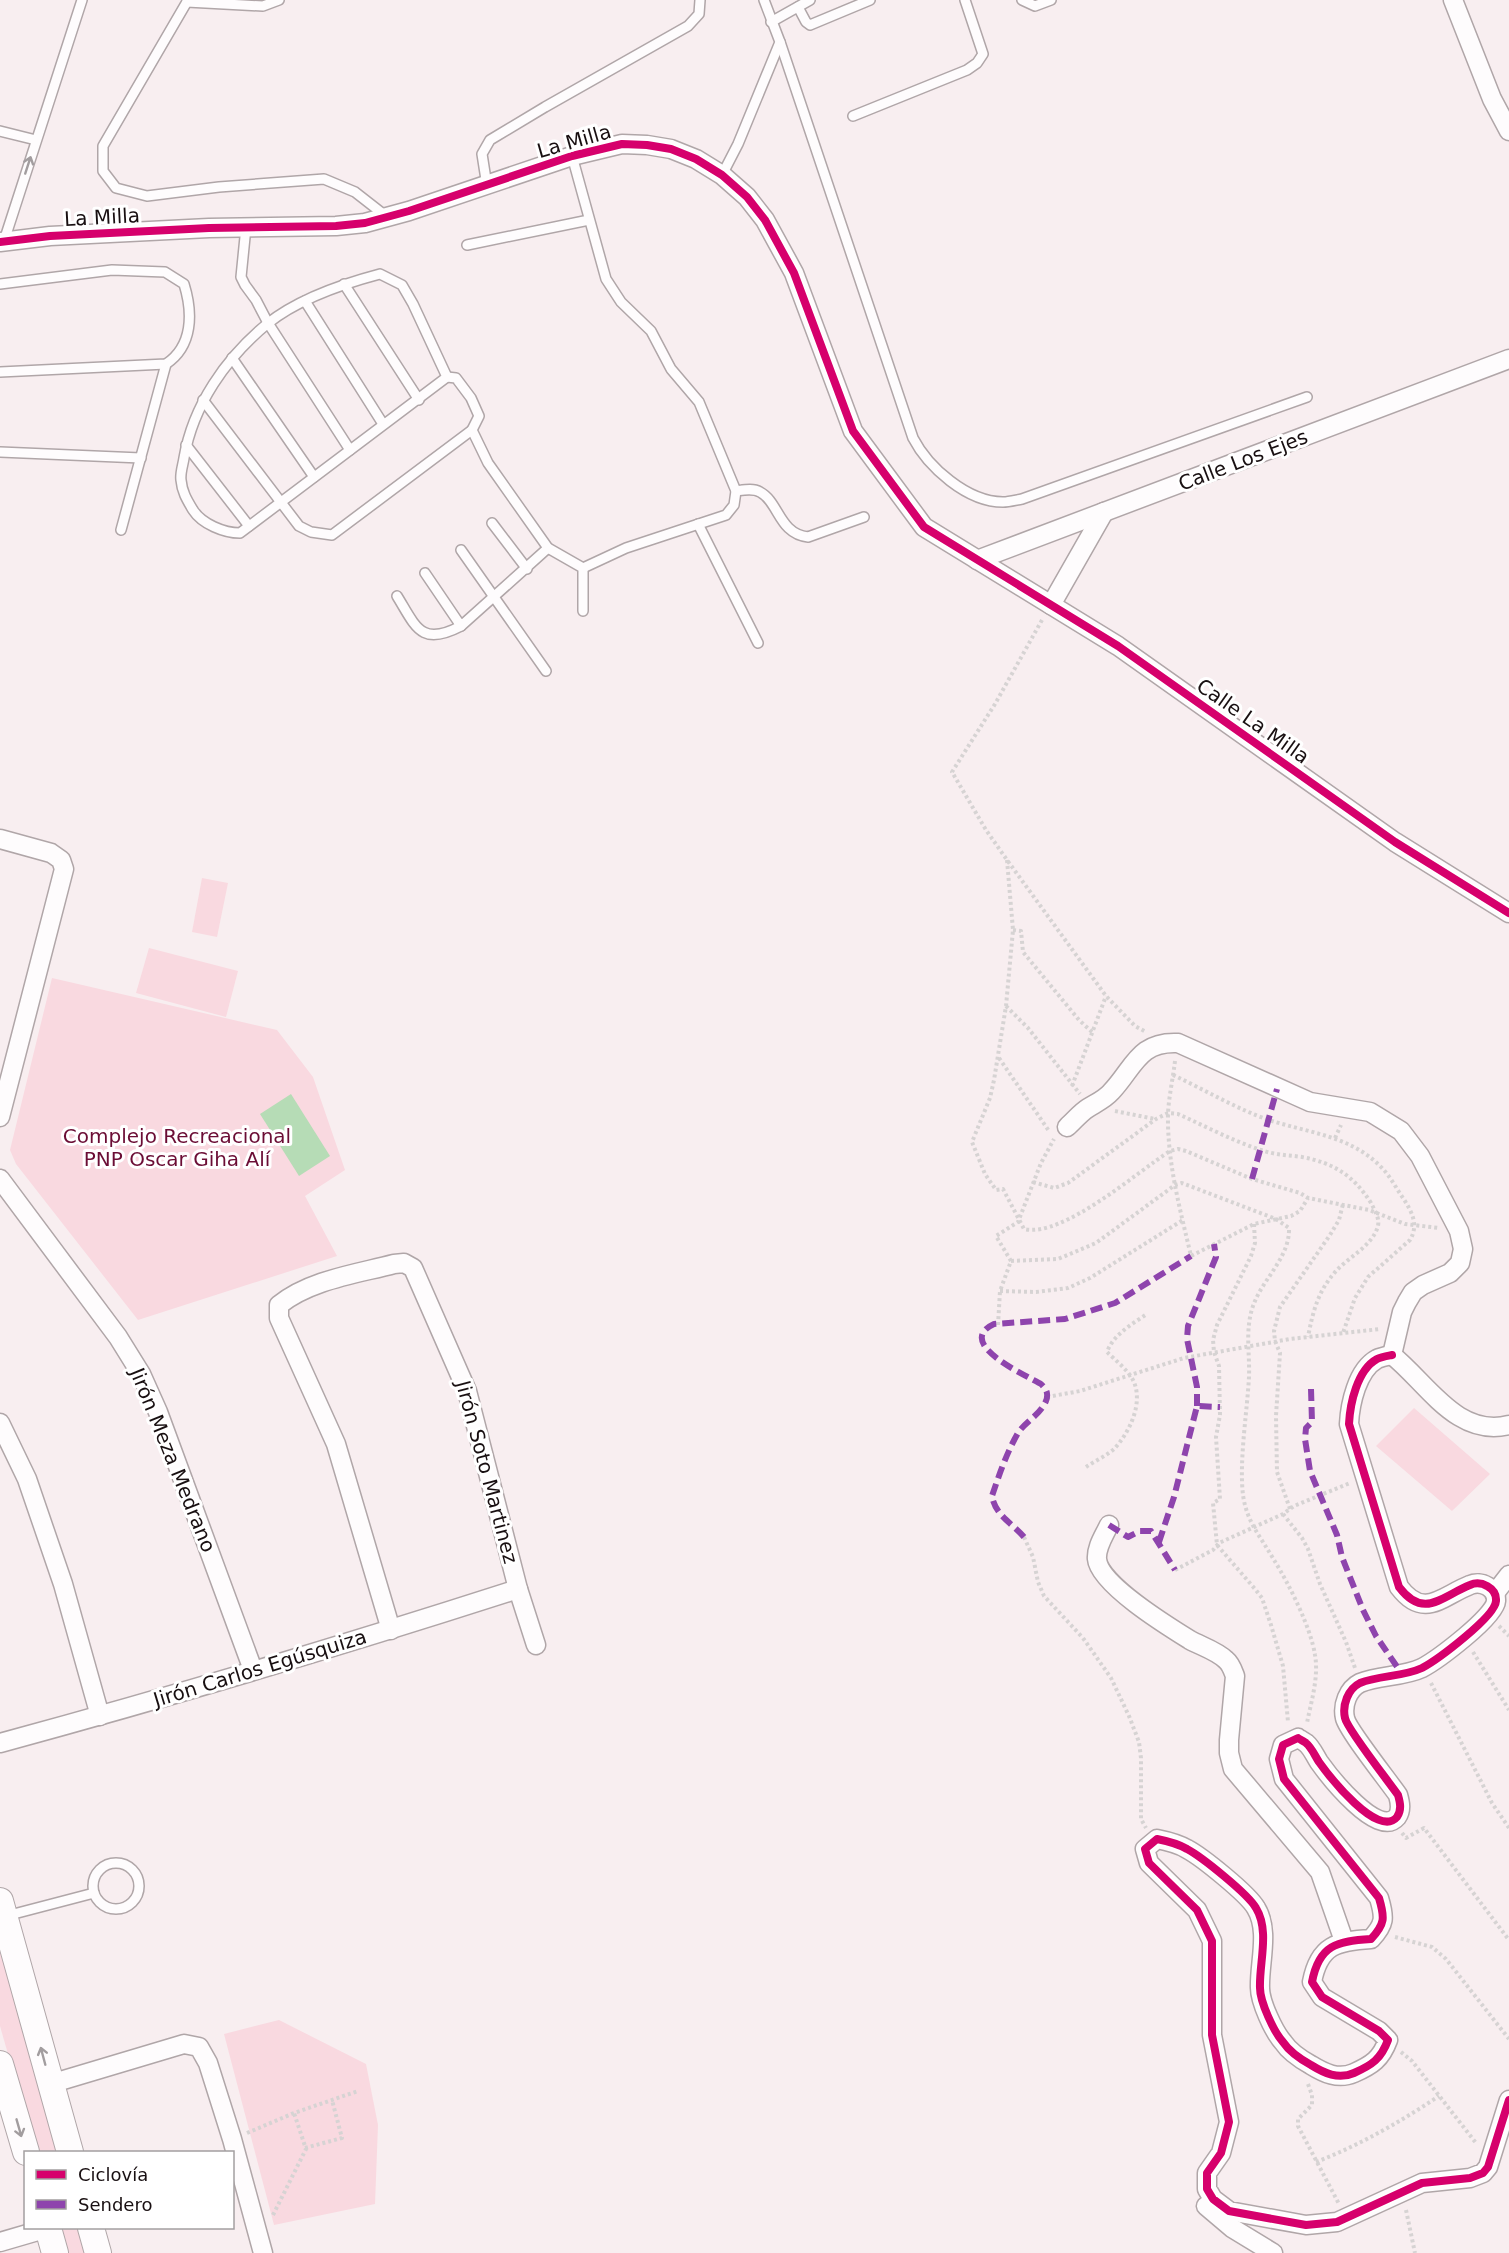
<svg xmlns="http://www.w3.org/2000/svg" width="1509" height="2253" font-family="'DejaVu Sans',sans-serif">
  <rect width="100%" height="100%" fill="#f8eef0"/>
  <!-- green -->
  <g fill="#f9d9e0">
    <polygon points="202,878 228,883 217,937 192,932"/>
    <polygon points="149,948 238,971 226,1017 136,993"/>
    <polygon points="52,978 277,1030 313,1077 345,1170 305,1196 337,1256 138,1320 16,1164 10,1150"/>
    <polygon points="1414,1408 1490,1474 1452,1511 1376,1446"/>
    <polygon points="0,1950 59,2152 36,2152 0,2026"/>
    <polygon points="279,2020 366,2064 378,2125 375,2204 274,2225 224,2034"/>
    <polygon points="57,2228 80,2228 88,2253 65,2253"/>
  </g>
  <!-- water -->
  <polygon fill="#b6dcb6" points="291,1094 330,1156 299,1176 260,1114"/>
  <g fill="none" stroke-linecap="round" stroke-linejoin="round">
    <!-- lane casing -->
    <g stroke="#b0a6a8" stroke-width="12">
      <g id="lane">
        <polyline points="188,0 103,146 103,171 116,188 147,196 219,187 324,179 355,192 387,217"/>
        <polyline points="1022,0 1035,6 1051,0"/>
        <polyline points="187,2 263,6 279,0"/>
        <polyline points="798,7 806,22 810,25 870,0"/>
        <polyline points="771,22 810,0"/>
        <path d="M780,42L913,438C928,467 967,502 1003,502C1009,502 1016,500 1022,499L1307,397"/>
        <polyline points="853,116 967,70 977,63 983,54 965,0"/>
        <polyline points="0,131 36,140"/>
        <polyline points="572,156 606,279 621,302 651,331 671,369 699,402 736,491 734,505 726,515 626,548 583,568"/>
        <polyline points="722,175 738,144 780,42 764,0"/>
        <polyline points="487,186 482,154 490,140 545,107 688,26 699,14 700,0"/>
        <polyline points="246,227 241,277 245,285 256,300 268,323 350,450"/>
        <polyline points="4,241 82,0"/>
        <polyline points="467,245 589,220"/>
        <path d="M380,274L402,285L413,304L447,377L240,533C224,533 202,524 193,510C187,500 182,492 181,480C180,473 183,465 184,458C193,405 226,358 267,324C298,299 342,284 380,274Z"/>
        <path d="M0,284L112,270L165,272L184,284C193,313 193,346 166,364L0,372"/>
        <polyline points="344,284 419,400"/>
        <polyline points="305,301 383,424"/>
        <polyline points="232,358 314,477"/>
        <polyline points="447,377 456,378 471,398 479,416 472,430 488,463 548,548 583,568 583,611"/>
        <polyline points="203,400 299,526 311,532 332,535 472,430"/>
        <polyline points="186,445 249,526"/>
        <polyline points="0,452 141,458"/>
        <path d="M736,491C744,490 753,488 760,492C779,502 779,534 808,537L864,517"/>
        <polyline points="492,523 527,569"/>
        <polyline points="698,524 758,643"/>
        <polyline points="121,530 166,364"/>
        <polyline points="461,550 546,671"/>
        <polyline points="425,573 461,626 548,548"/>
        <path d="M397,596C416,627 421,647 461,626"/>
        <circle cx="116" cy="1886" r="23"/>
        <polyline points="6,1916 94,1893"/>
      </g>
    </g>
    <!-- street casing -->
    <g stroke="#b0a6a8" stroke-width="21">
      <g id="street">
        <polyline points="1453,0 1492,99 1509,131"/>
        <polyline points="0,242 50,236 209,228 336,226 365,223 409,211 572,156 622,144 647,145 671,149 696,159 722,175 747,197 765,220 794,273 853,431 924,527 1118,646 1395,842 1509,913"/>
        <polyline points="977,560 1509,359"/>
        <polyline points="1051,605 1104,512"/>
        <polyline points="0,839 51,853 61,860 64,869 0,1117"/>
        <path d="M1067,1127C1074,1121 1080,1113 1088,1108C1096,1103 1105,1099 1111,1092C1134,1068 1138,1041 1178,1043L1310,1102L1370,1112L1401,1131L1420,1156L1459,1231L1463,1249L1460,1263L1450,1273L1423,1285L1413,1292L1407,1302L1402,1312L1392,1355"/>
        <polyline points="0,1179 118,1337 141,1374 158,1412 253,1670"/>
        <path d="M1392,1355C1387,1356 1381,1357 1377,1359C1357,1370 1350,1404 1349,1424L1399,1587C1424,1620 1442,1596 1470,1585C1481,1580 1497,1588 1496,1601C1495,1617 1437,1660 1422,1668C1403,1677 1379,1675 1360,1683C1348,1689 1342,1705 1345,1718C1347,1729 1389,1782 1398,1795C1400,1802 1402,1810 1397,1817C1378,1839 1329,1776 1319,1762C1315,1756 1312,1748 1306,1743C1305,1742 1299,1739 1298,1738L1283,1745L1279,1759L1284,1779L1379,1898C1385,1918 1385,1924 1371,1939C1337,1941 1319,1945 1312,1982L1322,1997L1379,2031L1388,2040C1381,2059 1372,2065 1354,2073C1338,2080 1324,2073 1311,2065C1302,2060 1289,2051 1283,2042C1274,2032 1260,2002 1260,1988C1259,1963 1270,1931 1256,1908C1248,1894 1202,1857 1187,1849C1177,1843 1167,1841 1157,1839L1145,1849L1149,1863L1197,1910L1212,1941V2035L1229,2122L1221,2153L1207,2173V2189L1213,2199L1229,2211L1306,2225L1337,2222L1422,2183L1470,2178L1483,2173L1488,2167L1509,2100"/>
        <path d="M1392,1355C1427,1383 1457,1438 1509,1425"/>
        <polyline points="0,1423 27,1479 63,1584 100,1716"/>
        <path d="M1109,1525C1104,1536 1096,1547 1097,1559C1099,1584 1169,1627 1190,1640C1201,1646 1217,1651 1226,1660C1231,1664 1233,1671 1235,1676L1229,1740V1753L1233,1769L1320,1872L1344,1941"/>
        <polyline points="1495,1593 1509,1575"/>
        <path d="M391,1630L336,1444L279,1318V1305C310,1280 356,1274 394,1264L404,1263L413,1268L467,1391L518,1589L536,1645"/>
        <path d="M0,1743C174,1696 347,1644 518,1589"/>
        <polyline points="50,2084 184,2044 199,2047 208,2063 232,2139 263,2253"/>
        <polyline points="1206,2206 1232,2228 1273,2253"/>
        <polyline points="0,2242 48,2228"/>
      </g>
    </g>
    <!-- secondary casing -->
    <g stroke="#b0a6a8" stroke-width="28">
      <g id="secondary">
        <polyline points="0,1901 70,2152"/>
        <polyline points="0,2064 26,2152"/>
        <polyline points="48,2228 55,2253"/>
        <polyline points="91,2228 98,2253"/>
      </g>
    </g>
    <!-- path -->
    <g stroke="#d6d3d3" stroke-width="4" stroke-dasharray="3 3" stroke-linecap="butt">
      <polyline points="1042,620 995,704 952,772 986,830 1007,860 1106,996 1135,1026 1146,1032"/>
      <path d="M1007,860L1013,930L1006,1006L994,1080L990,1098L972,1142L985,1174L996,1190L1003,1189L1024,1229C1063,1238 1137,1172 1170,1151L1178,1149L1186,1151L1252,1179L1300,1193L1308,1198"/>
      <polyline points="1013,930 1021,931 1023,952 1079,1020 1092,1032"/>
      <polyline points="1006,1006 1028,1028 1080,1094"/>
      <polyline points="999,1058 1049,1131"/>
      <path d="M1175,1061C1173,1078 1169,1096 1168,1113C1167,1162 1180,1209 1191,1256L1254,1224L1291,1216L1300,1211L1308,1198L1369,1210L1405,1224L1439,1228"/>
      <path d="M1173,1075C1203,1089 1239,1110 1269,1120C1309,1133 1352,1136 1382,1168C1390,1176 1396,1188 1403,1198C1412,1212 1419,1225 1410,1240L1368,1277L1355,1298L1343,1333"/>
      <polyline points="1072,1086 1106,996"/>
      <polyline points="1115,1111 1155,1119"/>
      <polyline points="1335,1138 1341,1125"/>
      <path d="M1033,1182L1054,1188L1068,1183L1156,1119L1168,1113L1178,1114C1205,1126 1233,1141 1261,1150C1275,1155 1288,1155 1302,1157C1334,1163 1354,1176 1371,1203C1375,1211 1381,1220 1377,1229C1370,1247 1349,1257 1336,1271C1318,1291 1313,1311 1308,1337"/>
      <polyline points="1254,1224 1255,1243 1251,1256 1217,1325 1213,1340 1214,1352 1219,1366 1220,1415 1216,1437 1220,1499 1213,1503 1217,1545 1255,1589 1262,1598 1271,1625 1283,1666 1288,1722"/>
      <path d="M1011,1261L1058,1259L1096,1243L1175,1185L1182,1183L1276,1219L1289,1228C1290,1256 1265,1277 1255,1301C1244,1326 1250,1352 1249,1377C1247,1413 1239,1461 1243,1495C1247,1523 1261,1537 1274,1560C1289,1584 1311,1628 1315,1655C1319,1677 1311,1702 1307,1723"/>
      <polyline points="1000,1291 1036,1292 1068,1288 1090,1278 1183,1220"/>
      <polyline points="998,1325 1000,1291 1011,1261 996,1236 1018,1222 1041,1163 1054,1139"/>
      <polyline points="1047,1397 1080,1391 1184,1358 1290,1339 1380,1329"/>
      <path d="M1086,1467C1095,1461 1106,1456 1114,1449C1130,1432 1144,1402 1133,1380C1127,1369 1115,1360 1107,1352C1113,1335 1132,1324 1147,1314"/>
      <polyline points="1290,1509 1277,1472 1276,1416 1280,1353 1275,1341 1274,1331 1280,1307 1330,1235 1339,1220 1343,1204"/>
      <polyline points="1283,1514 1302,1538 1308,1549 1320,1584 1346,1642 1355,1668"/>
      <polyline points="1024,1537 1033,1557 1038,1582 1044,1596 1083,1638 1111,1678 1129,1716 1139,1742 1141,1758 1141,1819 1146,1828"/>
      <polyline points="1175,1570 1213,1550 1219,1543 1283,1514 1294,1506 1350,1483"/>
      <polyline points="1499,1626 1509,1636"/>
      <polyline points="1473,1652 1509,1710"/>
      <polyline points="1431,1683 1492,1803 1509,1828"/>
      <polyline points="1402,1833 1406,1838 1424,1828 1509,1940"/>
      <polyline points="1395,1937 1432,1947 1446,1959 1509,2039"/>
      <polyline points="1401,2052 1412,2061 1476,2143"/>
      <polyline points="1308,2084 1312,2095 1312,2105 1298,2119 1298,2126 1339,2204"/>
      <polyline points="247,2133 294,2113 358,2091"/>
      <polyline points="305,2148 342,2138 332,2100"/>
      <path d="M1316,2162C1360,2145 1400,2122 1439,2096"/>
      <polyline points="1406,2210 1415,2253"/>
      <polyline points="273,2215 306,2149 294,2113"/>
    </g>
    <!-- lane -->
    <use href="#lane" stroke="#fefcfd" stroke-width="9"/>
    <!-- street -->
    <use href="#street" stroke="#fefcfd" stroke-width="18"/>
    <!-- secondary -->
    <use href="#secondary" stroke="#fefcfd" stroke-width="26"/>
    <!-- quiet -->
    <g stroke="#8e44ad" stroke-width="6" stroke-dasharray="12 6" stroke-linecap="butt">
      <polyline points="1252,1179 1277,1089"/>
      <polyline points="1311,1389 1312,1422 1306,1428 1305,1439 1310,1471 1337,1535 1342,1557 1363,1610 1376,1636 1402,1674"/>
      <polyline points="1197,1406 1197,1387 1187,1339 1188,1326 1216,1257 1214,1244"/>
      <polyline points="1109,1525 1128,1537 1140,1531 1151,1531 1175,1570"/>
      <path d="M1024,1537C1012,1523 995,1515 992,1496C999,1475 1007,1452 1018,1433C1026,1421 1040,1415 1046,1401C1049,1393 1046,1389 1041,1384C1027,1376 953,1343 994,1324L1065,1319L1115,1303L1191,1256"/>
      <polyline points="1159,1542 1174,1497 1197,1406 1220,1407"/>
    </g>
    <!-- cycleway casing -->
    <g stroke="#fff" stroke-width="11">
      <g id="cycleway">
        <polyline points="0,242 50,236 209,228 336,226 365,223 409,211 572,156 622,144 647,145 671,149 696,159 722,175 747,197 765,220 794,273 853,431 924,527 1118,646 1395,842 1509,913"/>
        <path d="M1392,1355C1387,1356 1381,1357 1377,1359C1357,1370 1350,1404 1349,1424L1399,1587C1424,1620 1442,1596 1470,1585C1481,1580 1497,1588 1496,1601C1495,1617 1437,1660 1422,1668C1403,1677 1379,1675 1360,1683C1348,1689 1342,1705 1345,1718C1347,1729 1389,1782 1398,1795C1400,1802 1402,1810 1397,1817C1378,1839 1329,1776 1319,1762C1315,1756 1312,1748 1306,1743C1305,1742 1299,1739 1298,1738L1283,1745L1279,1759L1284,1779L1379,1898C1385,1918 1385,1924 1371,1939C1337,1941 1319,1945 1312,1982L1322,1997L1379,2031L1388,2040C1381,2059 1372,2065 1354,2073C1338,2080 1324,2073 1311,2065C1302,2060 1289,2051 1283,2042C1274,2032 1260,2002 1260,1988C1259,1963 1270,1931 1256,1908C1248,1894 1202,1857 1187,1849C1177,1843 1167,1841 1157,1839L1145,1849L1149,1863L1197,1910L1212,1941V2035L1229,2122L1221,2153L1207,2173V2189L1213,2199L1229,2211L1306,2225L1337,2222L1422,2183L1470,2178L1483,2173L1488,2167L1509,2100"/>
      </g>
    </g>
    <!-- cycleway -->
    <use href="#cycleway" stroke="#d6006c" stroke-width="8"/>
  </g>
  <!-- one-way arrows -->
  <defs><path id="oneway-shaft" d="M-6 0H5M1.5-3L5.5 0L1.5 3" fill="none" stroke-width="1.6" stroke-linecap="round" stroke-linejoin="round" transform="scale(1.5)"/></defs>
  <g stroke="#a29d9f">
    <use href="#oneway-shaft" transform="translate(28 165) rotate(-72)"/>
    <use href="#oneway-shaft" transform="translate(43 2056) rotate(-105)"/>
    <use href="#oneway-shaft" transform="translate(19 2128) rotate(74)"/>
  </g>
  <g text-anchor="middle" stroke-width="6" stroke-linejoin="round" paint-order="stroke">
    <!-- street labels -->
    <g font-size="20" fill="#180f11" stroke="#fff">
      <text transform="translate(574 141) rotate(-16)" y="7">La Milla</text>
      <text transform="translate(102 217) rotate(-3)" y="7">La Milla</text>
      <text transform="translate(1243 460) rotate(-21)" y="7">Calle Los Ejes</text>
      <text transform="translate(1253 721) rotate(35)" y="7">Calle La Milla</text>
      <text transform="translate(173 1460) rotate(68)" y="7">Jirón Meza Medrano</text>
      <text transform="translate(487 1472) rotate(75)" y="7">Jirón Soto Martinez</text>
      <text transform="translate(260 1668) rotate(-17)" y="7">Jirón Carlos Egúsquiza</text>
    </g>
    <!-- park labels -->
    <g font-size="20" fill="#6b0d35" stroke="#fff">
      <text x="177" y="1143">Complejo Recreacional<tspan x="177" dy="23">PNP Oscar Giha Alí</tspan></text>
    </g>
  </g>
  <!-- legend -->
  <rect x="24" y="2151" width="210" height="78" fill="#ffffff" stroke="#a39fa0" stroke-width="1.5"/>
  <rect x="36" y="2170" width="30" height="9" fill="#d6006c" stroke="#a39fa0" stroke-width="1.5"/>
  <text x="78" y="2181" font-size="18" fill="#180f11">Ciclovía</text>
  <rect x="36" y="2200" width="30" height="9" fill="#8e44ad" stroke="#a39fa0" stroke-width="1.5"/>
  <text x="78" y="2211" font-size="18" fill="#180f11">Sendero</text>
</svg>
